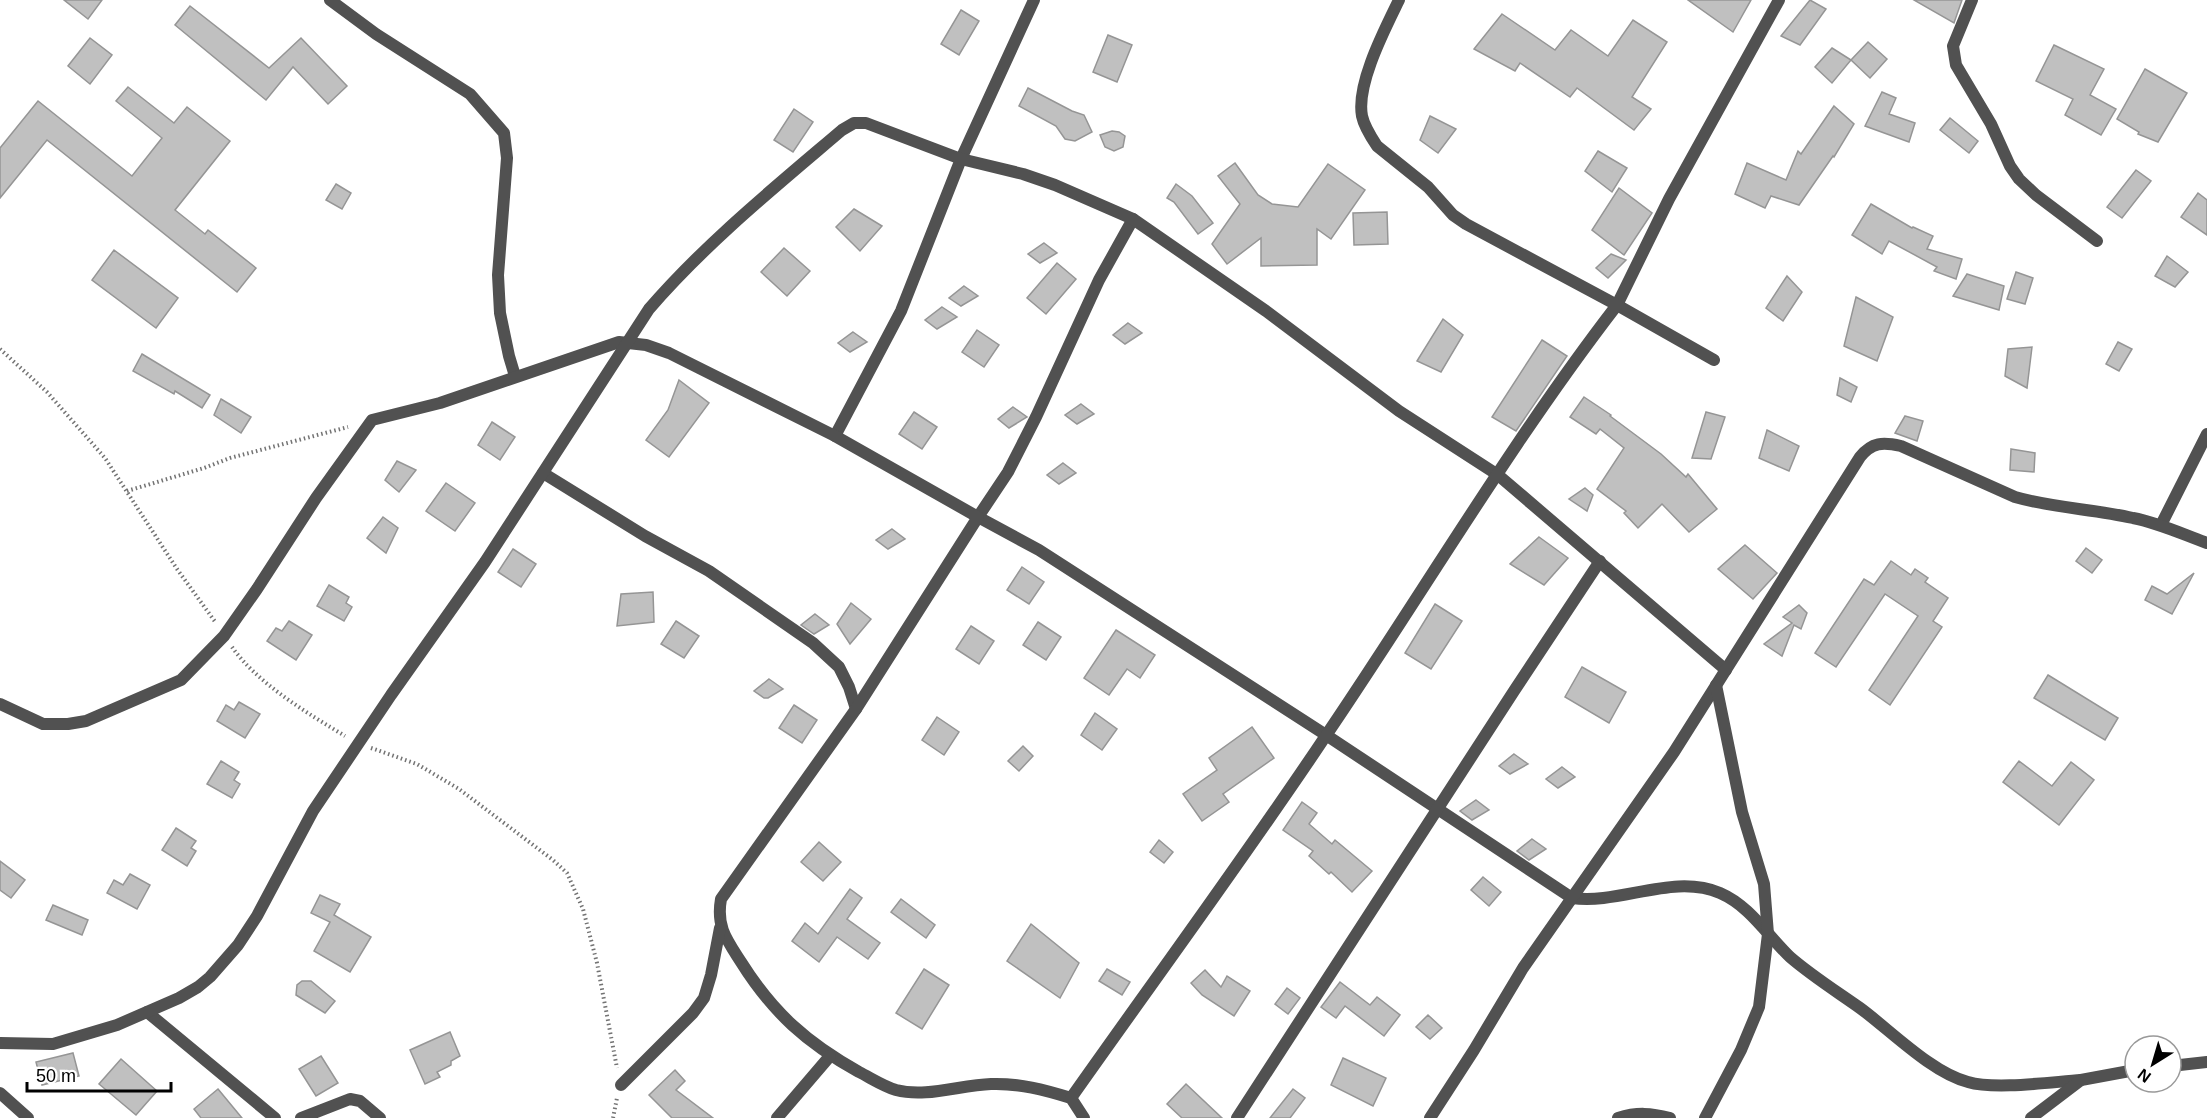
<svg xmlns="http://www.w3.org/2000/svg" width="2207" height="1118" font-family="Arial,sans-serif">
  <rect width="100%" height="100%" fill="#fff"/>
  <!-- building -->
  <g fill="#c0c0c0" stroke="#959595" stroke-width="1.5">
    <polygon points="64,0 102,0 88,19"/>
    <polygon points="1688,0 1751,0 1733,32"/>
    <polygon points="1810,0 1826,9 1800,45 1781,36"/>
    <polygon points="1914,0 1962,0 1954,23"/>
    <polygon points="190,6 269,68 301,38 347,86 328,104 293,67 266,100 175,25"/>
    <polygon points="961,10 979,21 959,55 941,44"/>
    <polygon points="1502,14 1555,50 1571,30 1608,56 1633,20 1667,42 1632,97 1651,109 1634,130 1577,88 1570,97 1520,63 1515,71 1474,49"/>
    <polygon points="1108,35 1132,45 1117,82 1093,72"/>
    <polygon points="90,38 112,55 90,84 68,66"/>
    <polygon points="1868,42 1887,59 1870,78 1851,60"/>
    <polygon points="2054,45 2104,69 2090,95 2116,109 2101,135 2065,115 2073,99 2036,81"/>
    <polygon points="1832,48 1851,60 1832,83 1815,67"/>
    <polygon points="2145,69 2187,93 2158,142 2138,134 2139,132 2117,119"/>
    <polygon points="128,87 174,123 187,107 230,141 175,210 205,234 208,230 256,268 237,292 47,140 0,198 0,148 38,101 132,176 162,138 116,101"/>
    <polygon points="1028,88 1072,111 1084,115 1092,132 1075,141 1065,139 1056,126 1019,106"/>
    <polygon points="1882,92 1896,98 1889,114 1915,123 1909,142 1865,126"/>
    <polygon points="1834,106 1854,124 1834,157 1833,156 1799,205 1771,196 1765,208 1735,194 1747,163 1786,180 1798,151 1801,154"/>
    <polygon points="794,109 813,122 793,152 774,140"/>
    <polygon points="1430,116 1456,129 1438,153 1420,140"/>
    <polygon points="1950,118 1978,141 1969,153 1940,130"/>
    <polygon points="1112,131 1119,132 1125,136 1123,147 1114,151 1105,147 1100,135"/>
    <polygon points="1598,151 1627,168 1612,192 1585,171"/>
    <polygon points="1235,163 1258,195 1272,204 1298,207 1328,164 1365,190 1331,239 1317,229 1317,265 1261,266 1261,238 1227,264 1212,244 1240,204 1218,176"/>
    <polygon points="2136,170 2151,181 2122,218 2107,207"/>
    <polygon points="336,184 351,193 342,209 326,200"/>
    <polygon points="1176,184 1192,196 1213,223 1198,234 1174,202 1167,198"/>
    <polygon points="1619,188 1652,213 1624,255 1592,230"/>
    <polygon points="2198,193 2207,200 2207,235 2181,217"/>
    <polygon points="1871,204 1912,228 1913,227 1933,236 1927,249 1962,259 1956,279 1934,271 1937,267 1889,241 1882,254 1852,235"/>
    <polygon points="854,209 882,226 860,251 836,227"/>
    <polygon points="1387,212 1388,244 1354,245 1353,213"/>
    <polygon points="1044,243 1057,253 1040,263 1028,254"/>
    <polygon points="784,248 810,271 787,296 761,272"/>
    <polygon points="114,250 178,298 156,328 92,280"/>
    <polygon points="1611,254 1626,260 1608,278 1596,268"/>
    <polygon points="2167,256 2188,272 2175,287 2155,276"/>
    <polygon points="1057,263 1076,279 1046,314 1027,298"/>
    <polygon points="2016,272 2033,278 2025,304 2007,299"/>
    <polygon points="1967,274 2004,286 1999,310 1953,296"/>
    <polygon points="1787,276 1802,292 1783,321 1766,308"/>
    <polygon points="964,286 978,296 961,306 949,298"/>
    <polygon points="1856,297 1893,317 1877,361 1844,346"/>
    <polygon points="942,307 957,317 937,329 925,320"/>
    <polygon points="1443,319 1463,335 1441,372 1417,361"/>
    <polygon points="1128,323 1142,333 1125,344 1113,335"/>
    <polygon points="977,330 999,345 984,367 962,352"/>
    <polygon points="853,332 867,342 850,352 838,343"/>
    <polygon points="1542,340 1567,356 1516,431 1492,417"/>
    <polygon points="2118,342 2132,349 2119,371 2106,364"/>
    <polygon points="2032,347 2027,388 2005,376 2008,349"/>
    <polygon points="142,354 210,395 202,408 175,391 174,394 133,371"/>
    <polygon points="1840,378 1857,387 1851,402 1837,395"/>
    <polygon points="679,380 709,403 669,457 646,440 668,410"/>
    <polygon points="1584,397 1611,415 1610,416 1661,454 1686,477 1688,474 1717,509 1689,532 1662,504 1638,528 1624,513 1626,511 1597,489 1624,448 1600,429 1596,434 1570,417"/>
    <polygon points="221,399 251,417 241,433 214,415"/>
    <polygon points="1081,404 1094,414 1077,424 1065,415"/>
    <polygon points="1013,407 1027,417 1009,428 998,419"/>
    <polygon points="914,412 937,427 922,449 899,434"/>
    <polygon points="1706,412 1725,417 1711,459 1692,458"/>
    <polygon points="1905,416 1923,421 1917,441 1895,433"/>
    <polygon points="492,422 515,437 500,460 478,445"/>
    <polygon points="1767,430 1799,446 1789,471 1759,458"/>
    <polygon points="2011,449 2035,453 2034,472 2010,470"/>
    <polygon points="397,461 416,470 399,492 385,480"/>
    <polygon points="1063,463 1076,473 1059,484 1047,475"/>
    <polygon points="446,483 475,503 455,531 426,511"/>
    <polygon points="1585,488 1593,495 1587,511 1569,499"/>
    <polygon points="383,517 398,528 386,553 367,538"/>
    <polygon points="892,529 905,539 888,549 876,540"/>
    <polygon points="1539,537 1568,558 1544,585 1510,564"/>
    <polygon points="1745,545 1777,573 1753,599 1718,569"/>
    <polygon points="2086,548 2102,560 2092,573 2076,561"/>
    <polygon points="513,549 536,564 521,587 498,572"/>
    <polygon points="1891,561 1911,575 1915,569 1928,578 1925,582 1948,598 1933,621 1942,627 1890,705 1869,690 1918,616 1885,594 1836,667 1815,653 1864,579 1874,585"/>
    <polygon points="1022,567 1044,582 1029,604 1007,590"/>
    <polygon points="2194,573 2172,614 2145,600 2152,586 2167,594"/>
    <polygon points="329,585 349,597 346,603 352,607 344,621 317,606"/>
    <polygon points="653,592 654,622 617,626 621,594"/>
    <polygon points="851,603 871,619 850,644 837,624"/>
    <polygon points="1435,604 1462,621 1431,669 1405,653"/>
    <polygon points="1799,605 1807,613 1801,629 1794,625 1782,656 1764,644 1792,623 1783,617"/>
    <polygon points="815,614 829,625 814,634 801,625"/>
    <polygon points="289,621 312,635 296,660 267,641 276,628 282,631"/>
    <polygon points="676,621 699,636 684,658 661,644"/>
    <polygon points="1038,622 1061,637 1046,660 1023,645"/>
    <polygon points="971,626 994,641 979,664 956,649"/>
    <polygon points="1116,630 1155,655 1140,678 1127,669 1109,695 1084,678"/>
    <polygon points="1582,667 1626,692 1609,723 1565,697"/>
    <polygon points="2048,675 2118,718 2105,740 2034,698"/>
    <polygon points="769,679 783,689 768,698 764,698 754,691"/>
    <polygon points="239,702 260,714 245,738 217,721 226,705 234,710"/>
    <polygon points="794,705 817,720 802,743 779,728"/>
    <polygon points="1095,713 1117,729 1102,750 1081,735"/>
    <polygon points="937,717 959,732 944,755 922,740"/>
    <polygon points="1252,727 1274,758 1223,794 1229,802 1202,821 1183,794 1217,770 1209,758"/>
    <polygon points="1023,746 1033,756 1019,771 1008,761"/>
    <polygon points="1514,754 1528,764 1510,774 1499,766"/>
    <polygon points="221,761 239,772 234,780 240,784 232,798 207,784"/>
    <polygon points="2019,761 2052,786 2071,762 2094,780 2059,825 2003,782"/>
    <polygon points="1562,767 1575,777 1558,788 1546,779"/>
    <polygon points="1476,800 1489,810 1472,820 1460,811"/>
    <polygon points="1302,802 1317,813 1309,824 1332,844 1335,840 1372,871 1352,892 1331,872 1329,874 1309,856 1313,851 1283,830"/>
    <polygon points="176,828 196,841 191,848 196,851 187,866 162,850"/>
    <polygon points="1532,839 1546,849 1529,860 1517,851"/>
    <polygon points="1159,840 1173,852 1164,863 1150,852"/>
    <polygon points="819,842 841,862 823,881 801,862"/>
    <polygon points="0,861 25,880 11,898 0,890"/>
    <polygon points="130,874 150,885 137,909 107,893 114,880 123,885"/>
    <polygon points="1483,877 1501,892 1489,906 1471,890"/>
    <polygon points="850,889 862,898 847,919 880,943 868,959 837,937 819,962 792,941 805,923 818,934"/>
    <polygon points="320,895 340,904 334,915 371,937 350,972 314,951 330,922 311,913"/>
    <polygon points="901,899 935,925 926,938 891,912"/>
    <polygon points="53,905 88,920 82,935 46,920"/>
    <polygon points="1031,924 1079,963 1060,998 1007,961"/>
    <polygon points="924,969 949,985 922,1029 896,1013"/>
    <polygon points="1107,969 1130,982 1122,995 1099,981"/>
    <polygon points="1205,970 1221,987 1227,976 1250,991 1234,1016 1202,995 1191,983"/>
    <polygon points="302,981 311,981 335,1001 325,1013 296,995 297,985"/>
    <polygon points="1340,982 1370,1005 1377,997 1400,1015 1384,1036 1345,1006 1336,1018 1321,1007"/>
    <polygon points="1287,988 1300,998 1288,1014 1275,1004"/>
    <polygon points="1428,1015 1442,1028 1430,1039 1416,1027"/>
    <polygon points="450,1032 460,1056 451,1061 451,1065 437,1072 440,1077 425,1084 410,1050"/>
    <polygon points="73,1053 79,1076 42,1085 36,1062"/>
    <polygon points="321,1056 338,1083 316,1096 299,1069"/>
    <polygon points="1343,1058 1386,1078 1373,1106 1331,1085"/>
    <polygon points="121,1059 157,1091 136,1115 99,1084"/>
    <polygon points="675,1070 685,1081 676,1090 713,1118 672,1118 649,1095"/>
    <polygon points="1186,1084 1222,1118 1182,1118 1167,1104"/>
    <polygon points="218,1089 242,1118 201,1118 194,1109"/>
    <polygon points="1293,1089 1305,1098 1290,1118 1270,1118"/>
  </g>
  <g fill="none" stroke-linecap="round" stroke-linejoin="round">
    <!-- path -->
    <g stroke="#737373" stroke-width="4" stroke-dasharray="1.5 3" stroke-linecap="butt">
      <polyline points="0,349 47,392 105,458 177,569 216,623"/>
      <polyline points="127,491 204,468 230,458 348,427"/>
      <path d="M232,647C257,683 307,713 345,736"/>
      <polyline points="371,748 417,764 459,789 553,860 567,873 583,909 597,963 617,1068"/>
      <polyline points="613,1118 617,1098"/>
    </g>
    <!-- street -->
    <g stroke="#515151" stroke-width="12">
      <polyline points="330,0 376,34 470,94 504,133 507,158 498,275 500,313 509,356 515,376"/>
      <polyline points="1972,0 1953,46 1956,65 1991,124 2010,166 2019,179 2036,195 2097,241"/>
      <path d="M1133,219L1099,280L1036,417L1008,472L978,517L1039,550L1326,735L1572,898C1620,905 1673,873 1720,893C1750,906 1767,935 1790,957C1812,976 1836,991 1860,1008C1890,1030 1932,1073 1968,1082C1995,1090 2051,1082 2081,1080"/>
      <polyline points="1714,360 1617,305 1669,199 1779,0"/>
      <polyline points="835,436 901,311 961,159 1034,0"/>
      <polyline points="543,473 645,536 709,571 813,643 839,667 849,687 856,709"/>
      <polyline points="2161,525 2207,434"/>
      <path d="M0,704L43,724H68L86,721L181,680L224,636L257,589L316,498L372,420L440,403L619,342L646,345L669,353L835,436L978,517L856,709L721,899C716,927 727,940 741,962C773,1013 807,1043 859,1072C871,1078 883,1086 896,1090C926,1098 960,1085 991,1084C1019,1083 1045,1090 1071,1098L1084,1118"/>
      <polyline points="147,1012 275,1118"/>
      <path d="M0,1043L53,1044L117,1025L179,998L198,987L210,977L238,945L257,916L313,811L391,695L485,562L649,309C706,243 775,187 842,130L854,123H866L961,159L1023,174L1055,185L1133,219L1266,311L1399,411L1498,475L1726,670"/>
      <polyline points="2171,1066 2207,1062"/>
      <polyline points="621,1085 693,1013 704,998 711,975 720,928"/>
      <polyline points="0,1093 28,1118"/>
      <path d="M1071,1098C1157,976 1245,857 1327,734C1424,591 1512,441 1617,305L1466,224L1453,215L1428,187L1377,146C1371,137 1364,126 1362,116C1356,84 1385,29 1399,0"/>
      <polyline points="301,1118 350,1099 360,1101 380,1118"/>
      <polyline points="777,1118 830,1056"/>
      <polyline points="1237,1118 1514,691 1600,561"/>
      <path d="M1430,1118L1474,1050L1523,968L1674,752L1860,457C1872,442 1883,442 1901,446L2015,497C2053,508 2094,509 2133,518C2159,523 2182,534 2207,543"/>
      <path d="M1618,1118C1637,1112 1651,1113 1670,1118"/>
      <polyline points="1705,1118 1741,1050 1759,1007 1768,934 1764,884 1742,812 1716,685"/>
      <polyline points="2031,1118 2081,1080 2135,1070"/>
    </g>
  </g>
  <!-- north arrow -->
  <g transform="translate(2153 1064) rotate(217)"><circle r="28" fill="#ffffff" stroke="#999999" stroke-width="1.5"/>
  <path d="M0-4.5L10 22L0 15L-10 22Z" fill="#000000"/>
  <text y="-9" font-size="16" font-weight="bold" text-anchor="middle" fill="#000000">N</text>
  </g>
  <!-- scale -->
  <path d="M27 1082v9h144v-9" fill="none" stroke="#000000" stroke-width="3"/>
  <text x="36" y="1082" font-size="18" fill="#000000" stroke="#ffffff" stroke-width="4.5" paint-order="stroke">50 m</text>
</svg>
